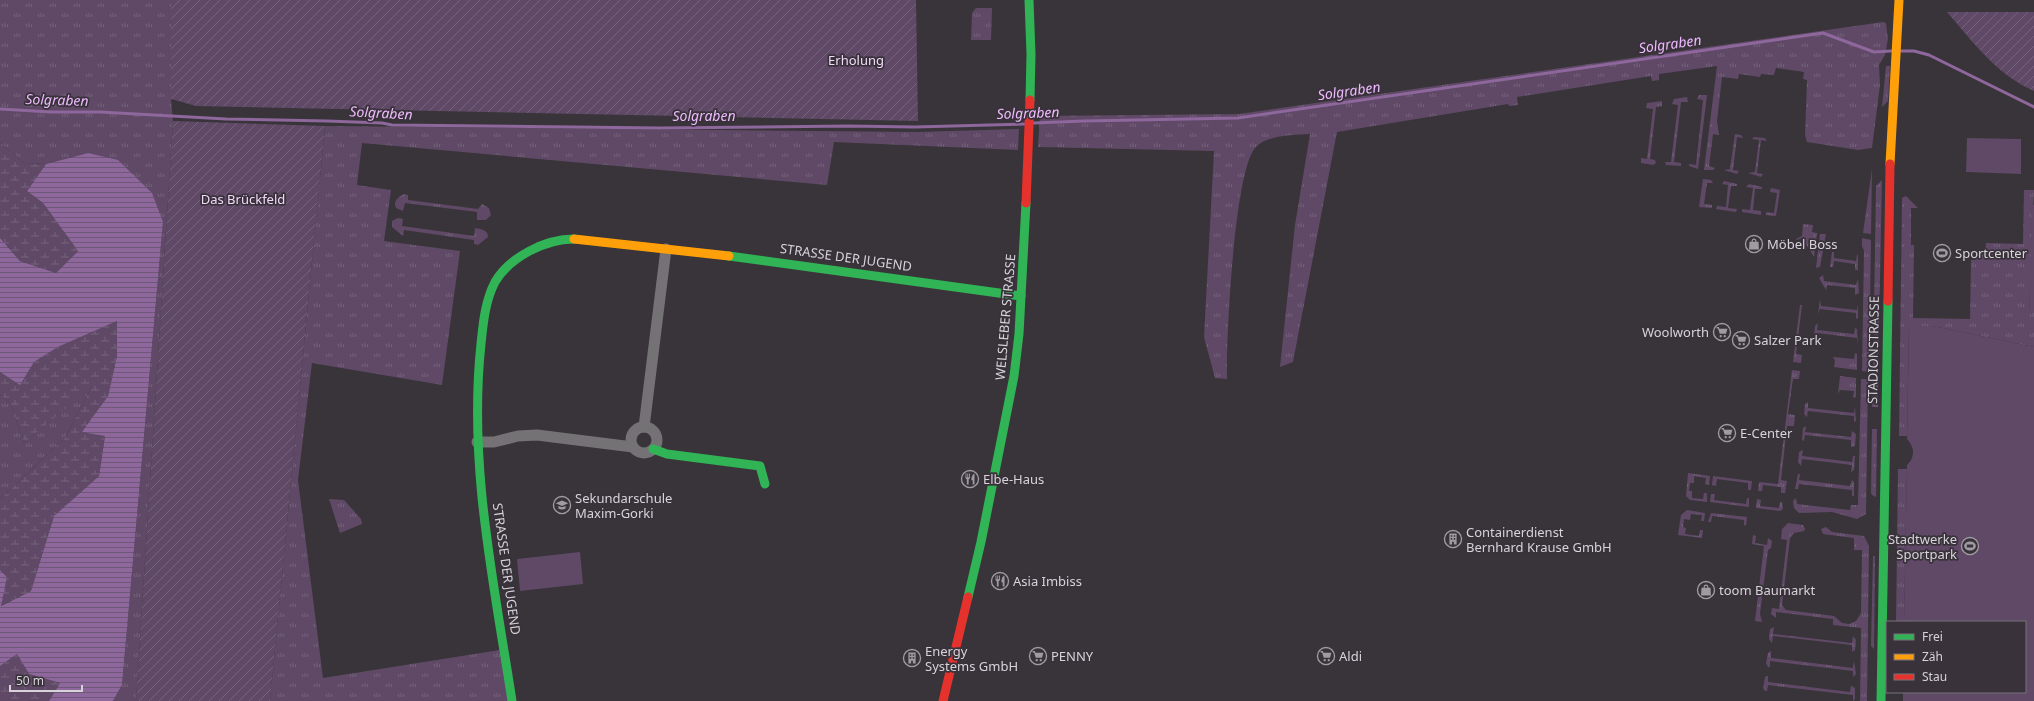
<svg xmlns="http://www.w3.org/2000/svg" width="2034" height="701" font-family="'Noto Sans',sans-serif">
  <defs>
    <pattern id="grass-tufts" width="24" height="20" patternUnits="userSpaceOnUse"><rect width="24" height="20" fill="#5f4966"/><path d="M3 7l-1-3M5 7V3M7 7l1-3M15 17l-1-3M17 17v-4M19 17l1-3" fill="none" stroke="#75627b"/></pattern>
    <pattern id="wetland-marsh" width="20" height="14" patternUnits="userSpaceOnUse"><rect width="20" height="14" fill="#5f4966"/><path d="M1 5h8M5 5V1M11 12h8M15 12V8" fill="none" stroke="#75627b"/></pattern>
    <pattern id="garden-furrows" width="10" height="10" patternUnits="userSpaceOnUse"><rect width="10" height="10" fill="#5f4966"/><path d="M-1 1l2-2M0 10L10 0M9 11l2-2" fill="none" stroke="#75627b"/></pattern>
    <pattern id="water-rules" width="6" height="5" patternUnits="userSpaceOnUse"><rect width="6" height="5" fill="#8e679c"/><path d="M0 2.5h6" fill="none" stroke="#6f5778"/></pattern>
  </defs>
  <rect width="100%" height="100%" fill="#383439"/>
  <!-- grass -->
  <g fill="url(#grass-tufts)">
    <polygon points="0,0 171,0 171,99 173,121 136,701 113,701 122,685 163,222 88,153 46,164 24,163 0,142"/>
    <polygon points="976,8 992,8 991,40 971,40 972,13"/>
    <path d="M1883,22L1886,23L1888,39L1885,55L1879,65L1880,85L1872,148L1858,150L1807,142L1805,135L1807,80L1803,79L1804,72L1776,68L1774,75L1761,74L1760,77L1739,74L1738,79L1722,77L1717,121L1719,135L1713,134L1709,166L1715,168L1713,170H1704L1717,66L1659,74V80L1652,81L1651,76L1517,97L1518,105L1509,106L1508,104L1337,132L1293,362L1280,367L1295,225L1310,134C1293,135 1266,135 1255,148C1234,173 1226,340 1227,379L1215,378L1204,337L1214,151L1038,147L1040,116L1239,114Z"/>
    <polygon points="1886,66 1890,66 1888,101 1882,107"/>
    <polygon points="1699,95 1707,95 1698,169 1689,166 1689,164 1696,165 1703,100 1697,99"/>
    <polygon points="1687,97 1688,102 1681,102 1674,162 1681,163 1681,166 1666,165 1665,162 1671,162 1678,105 1672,104 1674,99"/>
    <polygon points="1662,101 1662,106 1656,107 1650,159 1655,160 1656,163 1653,165 1641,163 1641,158 1647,159 1653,109 1646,108 1647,103"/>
    <polygon points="325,126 918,132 1019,129 1018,150 834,142 827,185 362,143 357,185 391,190 384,241 460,251 442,385 312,363 298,480 323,678 506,649 513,701 270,701"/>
    <polygon points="1735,134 1741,135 1743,138 1737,137 1733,170 1739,171 1737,174 1724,170 1730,169"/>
    <polygon points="1754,137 1765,138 1767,141 1761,140 1757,173 1763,174 1761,177 1748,173 1755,172 1759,140 1752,139"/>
    <polygon points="1872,169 1871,234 1863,233"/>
    <polygon points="1703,179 1711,180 1713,183 1707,183 1704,204 1712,205 1712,208 1699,207"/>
    <polygon points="1882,180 1878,372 1873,372 1876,186"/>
    <polygon points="1724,181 1737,184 1737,186 1731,186 1728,208 1737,209 1736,212 1716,209 1717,206 1726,207 1728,185 1722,184"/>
    <polygon points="1749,184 1762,187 1762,189 1755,189 1753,210 1761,211 1761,215 1742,212 1742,209 1750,210 1753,188 1746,187"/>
    <polygon points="1771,188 1780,190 1776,216 1766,215 1766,212 1774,213 1777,193 1770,192"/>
    <path d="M2024,190H2034L2029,313H2034V347L1933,326H1909L1907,436H1899L1902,198L1906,196L1918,208H1911V245H1914L1913,318L1970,319L1971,260C1981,259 1986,253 1986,243L2023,244Z"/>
    <path d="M404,194L408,195V200L478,209L482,204L489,208L491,215L486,220H477V212L405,203L403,211L396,208C393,201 398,197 404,194Z"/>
    <path d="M398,218L403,219L402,226L474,236L475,228C481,229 488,230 488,237L478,245L474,244V240L404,230L403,236L392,227V221Z"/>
    <polygon points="1803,224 1813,225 1812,232 1817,233 1814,257 1802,238 1797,240 1796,239 1802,236"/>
    <polygon points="1820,234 1826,234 1820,267 1816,268"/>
    <polygon points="1862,238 1871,240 1869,372 1862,371 1864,251 1862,246"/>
    <polygon points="1832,252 1834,252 1834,258 1856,261 1857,255 1858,255 1858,270 1855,270 1855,264 1834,261 1833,267 1830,267"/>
    <polygon points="1823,275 1824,281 1856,285 1858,279 1859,293 1855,295 1855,288 1827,285 1826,290 1819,278"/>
    <polygon points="1820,299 1821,306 1857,310 1858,304 1858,318 1856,319 1856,313 1820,309 1818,314"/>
    <polygon points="1800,305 1802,305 1796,354 1802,355 1801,363 1793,362"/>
    <polygon points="1818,323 1817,330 1854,334 1855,328 1857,329 1858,344 1857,338 1817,333 1816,338 1814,336 1815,326"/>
    <polygon points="1855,353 1857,354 1857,370 1834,367 1835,361 1833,357 1854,359"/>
    <polygon points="1792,370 1800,371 1799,379 1793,379 1788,414 1795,415 1794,426 1787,426 1781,480 1787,481 1785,493 1781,493 1781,487 1763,485 1762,491 1758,491 1759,482 1778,484"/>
    <polygon points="1840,376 1856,378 1856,397 1853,398 1854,391 1840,390 1838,394"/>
    <polygon points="1861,379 1868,379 1866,514 1857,519 1832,512 1799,513 1794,508 1793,501 1796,498 1797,504 1850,510 1851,505 1858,505"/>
    <polygon points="1873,380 1878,381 1878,407 1872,407"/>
    <polygon points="93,384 65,438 0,499 0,395 10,402 24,443"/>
    <polygon points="1808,402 1808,408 1854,413 1855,407 1856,421 1854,422 1854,416 1808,411 1807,417 1804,414 1805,404"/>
    <polygon points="1806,426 1805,432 1851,437 1852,431 1856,434 1855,446 1851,447 1851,440 1805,435 1804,441 1802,440 1803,428"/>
    <polygon points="1872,429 1877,429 1876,497 1872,495 1871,493"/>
    <polygon points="1803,450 1802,456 1852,462 1853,456 1855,456 1854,470 1851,472 1852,465 1802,459 1801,466 1798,462 1799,452"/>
    <polygon points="1898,469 1907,469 1904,622 1896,622"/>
    <polygon points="1688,473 1710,476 1709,485 1705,484 1706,478 1694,476 1694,483 1690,483 1689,491 1692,491 1692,498 1703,499 1704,493 1707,493 1707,502 1690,500 1686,496"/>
    <polygon points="1798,474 1800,474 1799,480 1850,486 1852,480 1854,482 1854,496 1852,496 1852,490 1799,484 1798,489 1795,489"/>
    <polygon points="1713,476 1752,481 1751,490 1748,490 1748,483 1717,479 1716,486 1712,485"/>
    <polygon points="1711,494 1715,494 1714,500 1746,504 1747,498 1749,498 1749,507 1710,502"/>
    <polygon points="329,499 344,500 361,519 362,524 340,533"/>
    <polygon points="1757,499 1761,500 1760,506 1779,508 1780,502 1782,502 1783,509 1780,511 1756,508"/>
    <polygon points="1687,510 1705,513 1704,521 1701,521 1702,515 1691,514 1690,520 1684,519 1683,527 1686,528 1685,534 1699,536 1700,530 1703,530 1702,538 1678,535 1681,515"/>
    <polygon points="1711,513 1747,517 1746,526 1744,525 1744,520 1712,516 1711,522 1708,522"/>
    <polygon points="1788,523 1803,525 1805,529 1804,531 1794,533 1790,538 1782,605 1786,610 1834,616 1842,623 1849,624 1856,621 1861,613 1862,550 1854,550 1854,538 1823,534 1821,529 1826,527 1832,532 1864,536 1869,546 1867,701 1860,701 1861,628 1833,625 1833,619 1776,612 1776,618 1771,614 1772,608 1779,609 1787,540 1781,539 1782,529"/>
    <polygon points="1753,535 1756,536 1755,543 1767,545 1768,538 1772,541 1771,548 1768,550 1760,614 1762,622 1755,621 1764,546 1752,544"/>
    <polygon points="1873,556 1875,556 1874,649 1871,646"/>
    <polygon points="1774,627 1773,634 1852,643 1853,636 1856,640 1855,650 1852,652 1852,645 1773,636 1772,643 1771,642 1769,639 1770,629"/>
    <polygon points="1771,651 1771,658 1853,668 1854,661 1856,674 1853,677 1853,671 1770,661 1770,667 1768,667 1766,663 1768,653"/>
    <polygon points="1768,676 1768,682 1850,692 1851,686 1855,688 1855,699 1853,701 1853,695 1768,685 1767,691 1765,691 1763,688 1765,677"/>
  </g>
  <!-- wetland -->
  <g fill="url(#wetland-marsh)">
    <polygon points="0,142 24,163 46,164 27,191 43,203 78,251 56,273 20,261 0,238"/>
    <polygon points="117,321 117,356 108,396 83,432 105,435 99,476 54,516 31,591 0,606 7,577 0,570 0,499 65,438 92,386 24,443 10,402 0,395 0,372 20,384 34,362 58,347"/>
    <polygon points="17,654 29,674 60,683 49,701 0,701 0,666"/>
  </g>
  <!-- garden -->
  <g fill="url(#garden-furrows)">
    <polygon points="171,0 916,0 918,121 196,106 171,99"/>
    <path d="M1947,12H2034V91C1997,75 1973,42 1947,12Z"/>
    <polygon points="173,121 325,126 270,701 136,701"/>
  </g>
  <!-- pitch -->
  <g fill="#5f4966">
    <polygon points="1967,138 2021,139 2021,174 1966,172"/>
    <polygon points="2032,205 2034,205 2034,313 2029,313"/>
    <path d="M1909,326H1933L2034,347V701H1903V692H2025V622H1904L1907,465C1915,457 1915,448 1907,439Z"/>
    <polygon points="580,552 583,584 520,591 517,559"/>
  </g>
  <!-- water -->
  <polygon fill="url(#water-rules)" points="88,153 118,160 152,193 163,222 122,685 113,701 49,701 60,683 29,674 17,654 0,666 0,570 7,577 1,606 31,591 54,516 99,476 105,436 82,432 108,396 117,356 117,321 58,347 34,362 20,385 0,372 0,238 20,261 56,273 78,251 43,203 27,191 46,164"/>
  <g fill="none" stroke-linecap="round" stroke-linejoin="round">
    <!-- stream -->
    <g stroke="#8e679c" stroke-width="3">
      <polyline points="1901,51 1914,51 1929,55 2034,107"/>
      <polyline points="0,109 51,112 100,112 226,119 327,121 382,123 392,125 659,128 848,126 915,127 1025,124"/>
      <polyline points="1034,123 1084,121 1238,118 1823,33 1874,52 1891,51"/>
    </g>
    <!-- street -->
    <g stroke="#747274" stroke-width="11">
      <polyline points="644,427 666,249"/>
      <circle cx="644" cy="440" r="13"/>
      <polyline points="477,442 494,442 518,436 537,435 633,447"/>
    </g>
    <!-- fast -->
    <g stroke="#30b455" stroke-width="9">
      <polyline points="1029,0 1031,54 1030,100"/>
      <polyline points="729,256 1021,296"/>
      <polyline points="653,449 667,454 760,466 765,484"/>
      <polyline points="968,597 981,542 1014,376 1019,334 1026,203"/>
      <path d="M512,701C494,583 468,464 481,344C483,324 485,301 495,282C510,257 545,239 574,239"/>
      <polyline points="1881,701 1888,301"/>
    </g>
    <!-- slow -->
    <g stroke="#ff9f0a" stroke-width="9">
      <polyline points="1890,164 1899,0"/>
      <polyline points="574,239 729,256"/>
    </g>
    <!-- jam -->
    <g stroke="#e5322d" stroke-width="9">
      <polyline points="1026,203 1030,100"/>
      <polyline points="1888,301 1890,164"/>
      <polyline points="943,701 968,597"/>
    </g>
  </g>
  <!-- icons -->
  <defs>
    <g id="shop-ring" transform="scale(0.9)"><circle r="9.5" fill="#39323b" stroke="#9f9ba1" stroke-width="1.5"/><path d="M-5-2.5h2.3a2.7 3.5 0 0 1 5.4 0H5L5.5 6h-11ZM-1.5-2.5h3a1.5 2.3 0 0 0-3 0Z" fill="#9f9ba1"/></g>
    <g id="stadium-ring" transform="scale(0.9)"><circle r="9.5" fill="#39323b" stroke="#9f9ba1" stroke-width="1.5"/><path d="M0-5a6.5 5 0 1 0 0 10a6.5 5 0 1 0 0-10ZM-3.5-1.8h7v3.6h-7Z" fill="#9f9ba1"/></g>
    <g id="supermarket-ring" transform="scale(0.9)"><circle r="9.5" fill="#39323b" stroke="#9f9ba1" stroke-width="1.5"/><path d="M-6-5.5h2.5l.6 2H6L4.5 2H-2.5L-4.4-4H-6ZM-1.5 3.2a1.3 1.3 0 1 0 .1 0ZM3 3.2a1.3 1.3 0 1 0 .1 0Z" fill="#9f9ba1"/></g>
    <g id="restaurant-ring" transform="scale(0.9)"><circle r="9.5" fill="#39323b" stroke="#9f9ba1" stroke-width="1.5"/><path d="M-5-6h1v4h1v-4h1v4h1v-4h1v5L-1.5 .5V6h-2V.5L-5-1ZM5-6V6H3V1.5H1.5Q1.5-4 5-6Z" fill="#9f9ba1"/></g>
    <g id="school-ring" transform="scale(0.9)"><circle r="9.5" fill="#39323b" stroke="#9f9ba1" stroke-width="1.5"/><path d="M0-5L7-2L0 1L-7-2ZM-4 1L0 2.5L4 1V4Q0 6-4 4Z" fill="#9f9ba1"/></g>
    <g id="building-ring" transform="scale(0.9)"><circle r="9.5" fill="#39323b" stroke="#9f9ba1" stroke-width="1.5"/><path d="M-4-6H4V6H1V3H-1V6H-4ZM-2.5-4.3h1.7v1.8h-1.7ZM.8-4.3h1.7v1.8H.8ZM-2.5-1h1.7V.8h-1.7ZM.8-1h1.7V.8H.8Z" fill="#9f9ba1"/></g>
  </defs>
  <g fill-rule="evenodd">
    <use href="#shop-ring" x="1754" y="244"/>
    <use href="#stadium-ring" x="1942" y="253"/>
    <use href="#supermarket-ring" x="1722" y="332"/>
    <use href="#supermarket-ring" x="1741" y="340"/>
    <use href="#supermarket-ring" x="1727" y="433"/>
    <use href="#restaurant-ring" x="970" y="479"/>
    <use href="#school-ring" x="562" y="505"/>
    <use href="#building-ring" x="1453" y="539"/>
    <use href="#stadium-ring" x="1970" y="546"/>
    <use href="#restaurant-ring" x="1000" y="581"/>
    <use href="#shop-ring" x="1706" y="590"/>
    <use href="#supermarket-ring" x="1038" y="656"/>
    <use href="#supermarket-ring" x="1326" y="656"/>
    <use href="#building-ring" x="912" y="658"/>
  </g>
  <g text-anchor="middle" stroke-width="3.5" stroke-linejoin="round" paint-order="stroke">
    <!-- park labels -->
    <g font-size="13" fill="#f2d9fa" stroke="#39323b">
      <text x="856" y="65">Erholung</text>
      <text x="243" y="204">Das Brückfeld</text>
    </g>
    <!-- poi labels -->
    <g font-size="13" fill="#d7d3d9" stroke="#39323b" text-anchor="start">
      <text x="1767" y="249">Möbel Boss</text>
      <text x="1955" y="258">Sportcenter</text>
      <text x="1709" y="337" text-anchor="end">Woolworth</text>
      <text x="1754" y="345">Salzer Park</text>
      <text x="1740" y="438">E-Center</text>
      <text x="983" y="484">Elbe-Haus</text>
      <text x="575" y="503">Sekundarschule<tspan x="575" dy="15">Maxim-Gorki</tspan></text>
      <text x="1466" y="537">Containerdienst<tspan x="1466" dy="15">Bernhard Krause GmbH</tspan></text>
      <text x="1957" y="544" text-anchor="end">Stadtwerke<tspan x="1957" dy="15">Sportpark</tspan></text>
      <text x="1013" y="586">Asia Imbiss</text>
      <text x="1719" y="595">toom Baumarkt</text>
      <text x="925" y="656">Energy<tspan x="925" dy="15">Systems GmbH</tspan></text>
      <text x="1051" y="661">PENNY</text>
      <text x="1339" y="661">Aldi</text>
    </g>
    <!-- street labels -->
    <g font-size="13" fill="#d7d3d9" stroke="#39323b">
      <text transform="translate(846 257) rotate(8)" y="5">STRASSE DER JUGEND</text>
      <text transform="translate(1005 317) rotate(-85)" y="5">WELSLEBER STRASSE</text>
      <text transform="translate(1873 350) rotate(-89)" y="5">STADIONSTRASSE</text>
      <text transform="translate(507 569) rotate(82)" y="5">STRASSE DER JUGEND</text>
    </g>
    <!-- water labels -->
    <g font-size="14" font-style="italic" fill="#edbbfd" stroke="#39323b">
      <text transform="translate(1670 44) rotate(-8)" y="5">Solgraben</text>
      <text transform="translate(1349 91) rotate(-8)" y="5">Solgraben</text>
      <text transform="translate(57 100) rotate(2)" y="5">Solgraben</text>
      <text transform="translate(381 113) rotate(3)" y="5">Solgraben</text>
      <text transform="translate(1028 113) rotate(-2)" y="5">Solgraben</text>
      <text x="704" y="121">Solgraben</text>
    </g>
  </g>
  <!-- legend -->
  <rect x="1886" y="621" width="140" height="72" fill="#39323b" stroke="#78727a"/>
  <rect x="1894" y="634" width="20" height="6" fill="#30b455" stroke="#78727a"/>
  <text x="1922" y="641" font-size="12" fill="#d7d3d9">Frei</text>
  <rect x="1894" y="654" width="20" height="6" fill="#ff9f0a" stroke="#78727a"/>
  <text x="1922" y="661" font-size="12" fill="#d7d3d9">Zäh</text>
  <rect x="1894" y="674" width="20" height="6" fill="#e5322d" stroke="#78727a"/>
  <text x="1922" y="681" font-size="12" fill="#d7d3d9">Stau</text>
  <!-- scale -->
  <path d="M10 685v6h72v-6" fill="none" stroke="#d7d3d9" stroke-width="2"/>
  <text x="16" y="685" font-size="12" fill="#d7d3d9" stroke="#39323b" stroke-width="3" paint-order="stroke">50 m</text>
</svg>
